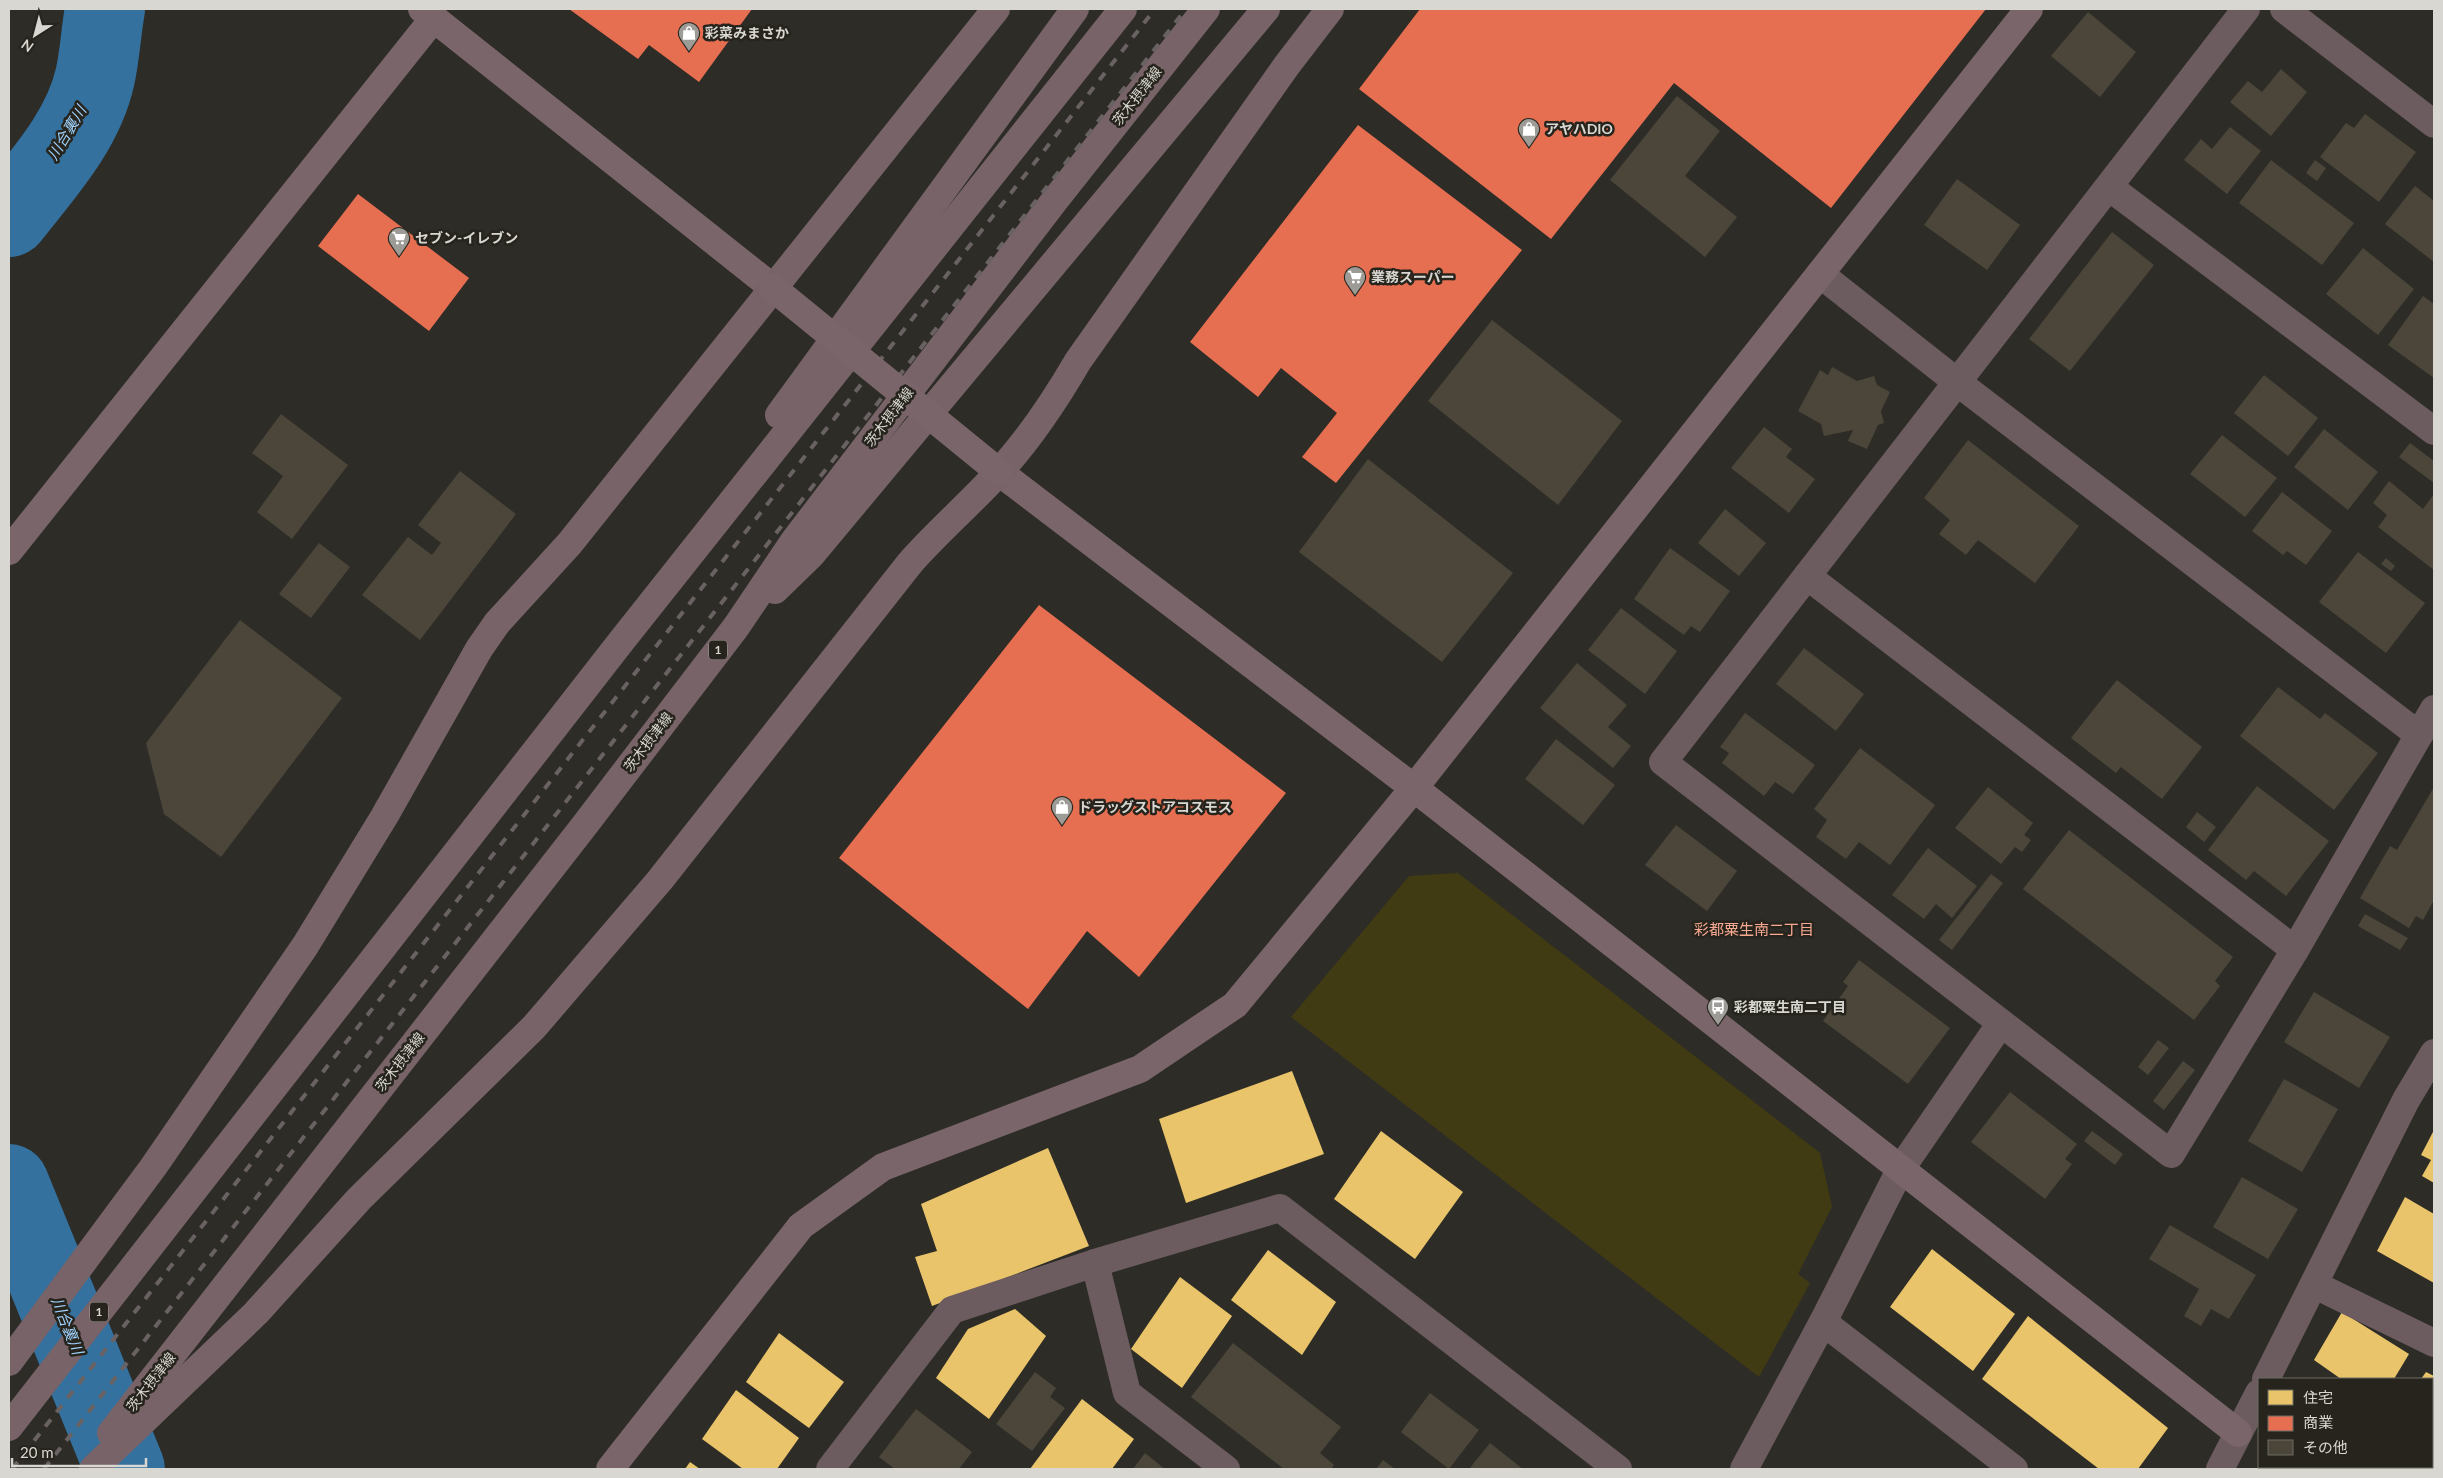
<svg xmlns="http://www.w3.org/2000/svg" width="2443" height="1478" font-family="Lato,'Noto Sans JP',sans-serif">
  <rect width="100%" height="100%" fill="#2d2c27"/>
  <!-- green -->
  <polygon fill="#413b13" points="1458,873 1820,1153 1832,1207 1798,1274 1810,1283 1759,1377 1291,1017 1409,876"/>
  <!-- homes -->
  <g fill="#e9c46a">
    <polygon points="1292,1071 1324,1154 1186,1203 1159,1119"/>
    <polygon points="2434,1130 2434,1183 2422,1176 2431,1160 2421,1155"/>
    <polygon points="1381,1131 1463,1192 1415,1259 1334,1199"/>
    <polygon points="1048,1148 1089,1246 932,1306 915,1257 937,1251 921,1204"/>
    <polygon points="2405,1197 2434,1214 2434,1283 2377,1251"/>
    <polygon points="1932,1249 2015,1314 1973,1371 1890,1307"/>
    <polygon points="1268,1250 1336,1302 1302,1355 1231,1300"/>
    <polygon points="1180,1277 1232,1316 1182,1388 1131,1349"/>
    <polygon points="1015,1309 1046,1336 989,1419 936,1378 968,1329"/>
    <polygon points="2342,1312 2409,1354 2394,1379 2341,1379 2314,1360"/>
    <polygon points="2028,1316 2168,1428 2138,1469 2099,1469 1982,1379"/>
    <polygon points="779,1333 844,1382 809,1428 746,1382"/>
    <polygon points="2426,1372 2434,1376 2434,1429 2432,1428 2432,1379 2421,1379"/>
    <polygon points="736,1390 799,1438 777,1469 743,1469 702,1439"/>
    <polygon points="1082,1399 1134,1439 1112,1469 1030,1469"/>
    <polygon points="2432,1456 2434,1458 2434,1469 2368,1469 2370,1467 2432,1467"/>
    <polygon points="690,1462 700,1469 685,1469"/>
    <polygon points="2320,1467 2348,1467 2347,1469 2324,1469"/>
  </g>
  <!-- shops -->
  <g fill="#e76f51">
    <polygon points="569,9 752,9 699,82 649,45 638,59"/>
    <polygon points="1420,9 1986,9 1831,208 1674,83 1551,239 1359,89"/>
    <polygon points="1358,125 1522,250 1336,483 1302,457 1337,413 1281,368 1258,397 1190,342"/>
    <polygon points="358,194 469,278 429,331 318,246"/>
    <polygon points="1039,605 1286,793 1139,977 1087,931 1028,1009 839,858"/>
  </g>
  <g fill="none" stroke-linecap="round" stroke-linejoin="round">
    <!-- river -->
    <g stroke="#34719e" stroke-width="80">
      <path d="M9,217C42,175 83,131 95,77C100,55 101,31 105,9"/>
      <polyline points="9,1184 125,1469"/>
    </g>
  </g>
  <!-- building -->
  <g fill="#4b4639">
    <polygon points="2088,12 2136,52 2100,97 2051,56"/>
    <polygon points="2281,69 2307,92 2271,136 2230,102 2248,81 2262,92"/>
    <polygon points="1677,96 1720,131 1685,176 1737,217 1705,257 1610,180"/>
    <polygon points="2365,114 2416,152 2379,202 2320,157 2346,123 2354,128"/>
    <polygon points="2230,127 2261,151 2227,194 2184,160 2201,139 2212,149"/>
    <polygon points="2271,160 2354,223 2322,265 2239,203"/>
    <polygon points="2315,160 2326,168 2317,181 2306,173"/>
    <polygon points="1957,179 2020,225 1987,270 1924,225"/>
    <polygon points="2415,186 2434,201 2434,262 2385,224"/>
    <polygon points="2112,232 2154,265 2070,371 2029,339"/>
    <polygon points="2363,248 2414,289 2378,335 2326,294"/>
    <polygon points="2423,296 2434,304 2434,378 2388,345"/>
    <polygon points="1492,320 1622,421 1558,505 1428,401"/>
    <polygon points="1832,367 1857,381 1874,376 1877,385 1890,392 1881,411 1884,423 1878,425 1867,449 1848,441 1853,430 1824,436 1821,424 1798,411 1820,370 1828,375"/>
    <polygon points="2264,375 2318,418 2288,456 2234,413"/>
    <polygon points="281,414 348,465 292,539 257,512 283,476 252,453"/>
    <polygon points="1764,427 1792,449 1786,457 1815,479 1789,513 1731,468"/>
    <polygon points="2324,429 2378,472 2348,510 2294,467"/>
    <polygon points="2222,435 2277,478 2245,517 2190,474"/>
    <polygon points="1968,440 2079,526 2035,583 1978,540 1966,555 1939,534 1950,520 1924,498"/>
    <polygon points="2410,443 2434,461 2434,483 2399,457"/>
    <polygon points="1368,459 1513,573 1442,662 1299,552"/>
    <polygon points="460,471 516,514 420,640 362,595 408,537 432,555 441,543 418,525"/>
    <polygon points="2389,481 2423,509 2434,494 2434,570 2378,527 2387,515 2373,503"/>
    <polygon points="2282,492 2332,531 2306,565 2287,551 2283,555 2252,531"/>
    <polygon points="1725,509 1766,543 1739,576 1698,543"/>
    <polygon points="319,543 350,567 311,618 279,594"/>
    <polygon points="1670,548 1730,591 1700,632 1691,626 1684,635 1634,599"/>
    <polygon points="2358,552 2425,603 2386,653 2319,602"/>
    <polygon points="2386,558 2395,566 2391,571 2381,564"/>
    <polygon points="1621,608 1677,651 1645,694 1588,650"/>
    <polygon points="240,620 342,698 221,857 164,814 146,743"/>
    <polygon points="1804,648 1864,694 1836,731 1776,684"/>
    <polygon points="1577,663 1627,705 1608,727 1631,746 1613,768 1540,708"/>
    <polygon points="2117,680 2202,747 2162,799 2121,767 2116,773 2071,738"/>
    <polygon points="2278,687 2320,719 2325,713 2378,753 2334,810 2240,736"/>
    <polygon points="1745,713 1815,765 1793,794 1775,782 1764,796 1722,763 1729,753 1720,747"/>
    <polygon points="1556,739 1615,785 1583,825 1525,779"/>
    <polygon points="1860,748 1935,805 1890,865 1859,842 1846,859 1816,837 1827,820 1814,809"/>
    <polygon points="2257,786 2329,841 2286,896 2254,871 2246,880 2208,850"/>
    <polygon points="1988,787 2033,823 2024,835 2031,840 2022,852 2015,847 2001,864 1955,828"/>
    <polygon points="2434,787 2434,900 2423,920 2416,916 2409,928 2360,898 2390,846 2397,850"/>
    <polygon points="2197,812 2216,827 2204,842 2186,827"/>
    <polygon points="1676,825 1737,871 1707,911 1645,865"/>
    <polygon points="2069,830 2233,957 2215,981 2220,986 2194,1020 2023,889"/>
    <polygon points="1928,848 1977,886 1952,918 1936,904 1924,919 1892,895"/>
    <polygon points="1991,874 2003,883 1952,950 1939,940"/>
    <polygon points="2365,914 2408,938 2400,950 2358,926"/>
    <polygon points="1859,960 1950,1028 1908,1084 1823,1021 1848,986 1843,982"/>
    <polygon points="2314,992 2390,1037 2359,1088 2284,1042"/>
    <polygon points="2158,1040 2169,1048 2148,1075 2138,1067"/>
    <polygon points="2183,1061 2195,1070 2164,1110 2153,1101"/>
    <polygon points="2284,1079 2338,1109 2302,1172 2248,1141"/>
    <polygon points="2010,1092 2077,1144 2065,1159 2072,1164 2045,1199 1971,1142"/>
    <polygon points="2092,1131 2123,1154 2115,1165 2084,1141"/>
    <polygon points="2242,1177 2298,1209 2268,1259 2213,1227"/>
    <polygon points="2170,1225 2256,1275 2229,1319 2211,1309 2201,1326 2184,1316 2199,1289 2149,1259"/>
    <polygon points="1233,1343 1341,1427 1320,1453 1334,1465 1331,1469 1284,1469 1191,1397"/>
    <polygon points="1035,1372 1056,1388 1050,1397 1065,1408 1032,1451 996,1424"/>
    <polygon points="1430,1393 1479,1430 1449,1469 1401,1432"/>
    <polygon points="916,1409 972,1452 959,1469 895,1469 879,1457"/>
    <polygon points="1490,1443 1523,1469 1469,1469"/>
    <polygon points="1145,1453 1165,1469 1133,1469"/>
    <polygon points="1383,1460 1395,1469 1376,1469"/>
  </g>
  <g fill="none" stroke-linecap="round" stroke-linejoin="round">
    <!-- street -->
    <g stroke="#6c5c5f" stroke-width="28">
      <polyline points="2246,9 1663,762 2171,1154 2295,950 2434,709"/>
      <polyline points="2284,9 2434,124"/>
      <polyline points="2109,187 2434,431"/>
      <polyline points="1820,274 1957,382 2419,735"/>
      <polyline points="1807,576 2295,950"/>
      <polyline points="2315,1285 2434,1343"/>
      <polyline points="1823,1322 1900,1170 2001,1023"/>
      <polyline points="2266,1379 2406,1100 2434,1053"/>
      <polyline points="830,1469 952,1310 1095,1263"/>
      <polyline points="1226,1469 1127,1393 1095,1263 1280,1208 1618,1469"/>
      <polyline points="1744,1469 1823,1322 2014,1469"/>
      <polyline points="2220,1469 2259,1393"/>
    </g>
    <!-- secondary -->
    <g stroke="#7a656a" stroke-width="28">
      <polyline points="422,9 773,288"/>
      <polyline points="999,472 1414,788 2238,1433"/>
      <polyline points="9,551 434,18"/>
      <polyline points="610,1469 801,1226 883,1167 1140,1069 1235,1005 1414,788 2029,9"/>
    </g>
    <!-- primary -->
    <g stroke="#776368" stroke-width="28">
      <polyline points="779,415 1075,9"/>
      <polyline points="775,590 811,555 1266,9"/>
      <polyline points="9,1362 154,1166 305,946 384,817 479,649 497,623 570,543 996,9"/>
      <polyline points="9,1427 623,639 1123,9"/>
      <polyline points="111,1433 584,826 736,627 794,541 1055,200 1206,9"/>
      <path d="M93,1469L256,1313L359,1199L534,1027L660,880L910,563C938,531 970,504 998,473C1027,442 1057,397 1078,361L1287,65L1330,9"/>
    </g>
    <!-- rail -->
    <g stroke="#6a6262" stroke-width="4" stroke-dasharray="9 9" stroke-linecap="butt">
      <polyline points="12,1469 1155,9"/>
      <polyline points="44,1469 1186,9"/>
    </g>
    <!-- secondary-bridge -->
    <polyline stroke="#7a656a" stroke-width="28" points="773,288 999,472"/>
  </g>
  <!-- icons -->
  <defs>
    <g id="shop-pin" transform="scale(1.125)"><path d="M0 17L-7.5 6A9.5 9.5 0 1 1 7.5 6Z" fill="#9c9b96" stroke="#26241c"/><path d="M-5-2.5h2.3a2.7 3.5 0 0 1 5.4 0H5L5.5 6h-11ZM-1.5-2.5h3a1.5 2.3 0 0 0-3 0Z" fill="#fff"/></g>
    <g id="supermarket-pin" transform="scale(1.125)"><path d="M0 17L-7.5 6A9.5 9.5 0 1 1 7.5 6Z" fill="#9c9b96" stroke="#26241c"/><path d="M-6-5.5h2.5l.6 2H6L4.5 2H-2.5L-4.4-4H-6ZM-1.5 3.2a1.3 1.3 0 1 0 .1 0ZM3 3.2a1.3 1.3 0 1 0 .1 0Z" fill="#fff"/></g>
    <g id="bus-pin" transform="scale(1.125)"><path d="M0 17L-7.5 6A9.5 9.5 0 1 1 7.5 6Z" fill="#9c9b96" stroke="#26241c"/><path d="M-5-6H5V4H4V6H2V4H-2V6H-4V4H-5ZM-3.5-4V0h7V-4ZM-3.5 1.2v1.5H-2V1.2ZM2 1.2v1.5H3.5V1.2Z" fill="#fff"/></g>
  </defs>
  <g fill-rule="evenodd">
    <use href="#shop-pin" x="689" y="33"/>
    <use href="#shop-pin" x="1529" y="129"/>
    <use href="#supermarket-pin" x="399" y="238"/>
    <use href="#supermarket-pin" x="1355" y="277"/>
    <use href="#shop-pin" x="1062" y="807"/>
    <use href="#bus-pin" x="1718" y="1007"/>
  </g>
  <g text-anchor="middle" stroke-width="5" stroke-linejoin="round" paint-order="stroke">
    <!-- shield labels -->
    <g fill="#26241c" stroke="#a3a19b" stroke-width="1">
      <rect x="709" y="640.5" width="18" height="19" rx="4"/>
      <rect x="90" y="1302.5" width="18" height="19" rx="4"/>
    </g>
    <g font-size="12" font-weight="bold" fill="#d8d7d1">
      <text x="718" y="654">1</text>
      <text x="99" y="1316">1</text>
    </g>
    <!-- poi labels -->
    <g font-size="14" font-weight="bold" fill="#d8d7d1" stroke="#26241c" text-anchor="start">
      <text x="705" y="38">彩菜みまさか</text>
      <text x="1545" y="134">アヤハDIO</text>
      <text x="415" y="243">セブン-イレブン</text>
      <text x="1371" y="282">業務スーパー</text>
      <text x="1078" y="812">ドラッグストアコスモス</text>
      <text x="1734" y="1012">彩都粟生南二丁目</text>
    </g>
    <!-- street labels -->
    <g font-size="14" fill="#d8d7d1" stroke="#26241c">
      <text transform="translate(1137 96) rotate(-52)" y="5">茨木摂津線</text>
      <text transform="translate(889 417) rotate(-53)" y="5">茨木摂津線</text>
      <text transform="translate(648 742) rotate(-53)" y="5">茨木摂津線</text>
      <text transform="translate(400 1062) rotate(-52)" y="5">茨木摂津線</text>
      <text transform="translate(151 1382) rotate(-52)" y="5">茨木摂津線</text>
    </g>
    <!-- water labels -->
    <g font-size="15" font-style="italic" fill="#a0d3fe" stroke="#26241c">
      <text transform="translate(67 133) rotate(-59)" y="5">川合裏川</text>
      <text transform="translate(67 1326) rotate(68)" y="5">川合裏川</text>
    </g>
    <!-- neighbourhood labels -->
    <g font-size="15" fill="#f8a992" stroke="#26241c">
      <text x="1754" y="935">彩都粟生南二丁目</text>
    </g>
  </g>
  <!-- border -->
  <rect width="2443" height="1478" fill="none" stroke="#d8d7d1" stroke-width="20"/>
  <!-- legend -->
  <rect x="2258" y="1378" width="175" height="90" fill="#26241c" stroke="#6d6c64"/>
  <rect x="2268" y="1390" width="25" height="15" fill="#e9c46a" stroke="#6d6c64"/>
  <text x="2303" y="1403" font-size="15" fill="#d8d7d1">住宅</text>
  <rect x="2268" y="1416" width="25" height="15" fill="#e76f51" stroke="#6d6c64"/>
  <text x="2303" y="1428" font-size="15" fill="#d8d7d1">商業</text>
  <rect x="2268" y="1440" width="25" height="15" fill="#4b4639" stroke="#6d6c64"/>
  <text x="2303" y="1453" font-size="15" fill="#d8d7d1">その他</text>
  <!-- north arrow -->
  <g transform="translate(35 35) rotate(216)" stroke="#26241c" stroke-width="4" paint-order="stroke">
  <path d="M0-4L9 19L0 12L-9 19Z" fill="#d8d7d1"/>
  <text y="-8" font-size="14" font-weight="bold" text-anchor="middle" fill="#d8d7d1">N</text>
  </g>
  <!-- scale -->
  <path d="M12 1458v8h134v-8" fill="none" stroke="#d8d7d1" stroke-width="2.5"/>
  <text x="20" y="1458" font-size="15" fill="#d8d7d1" stroke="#26241c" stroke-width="4" paint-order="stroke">20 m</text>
</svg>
